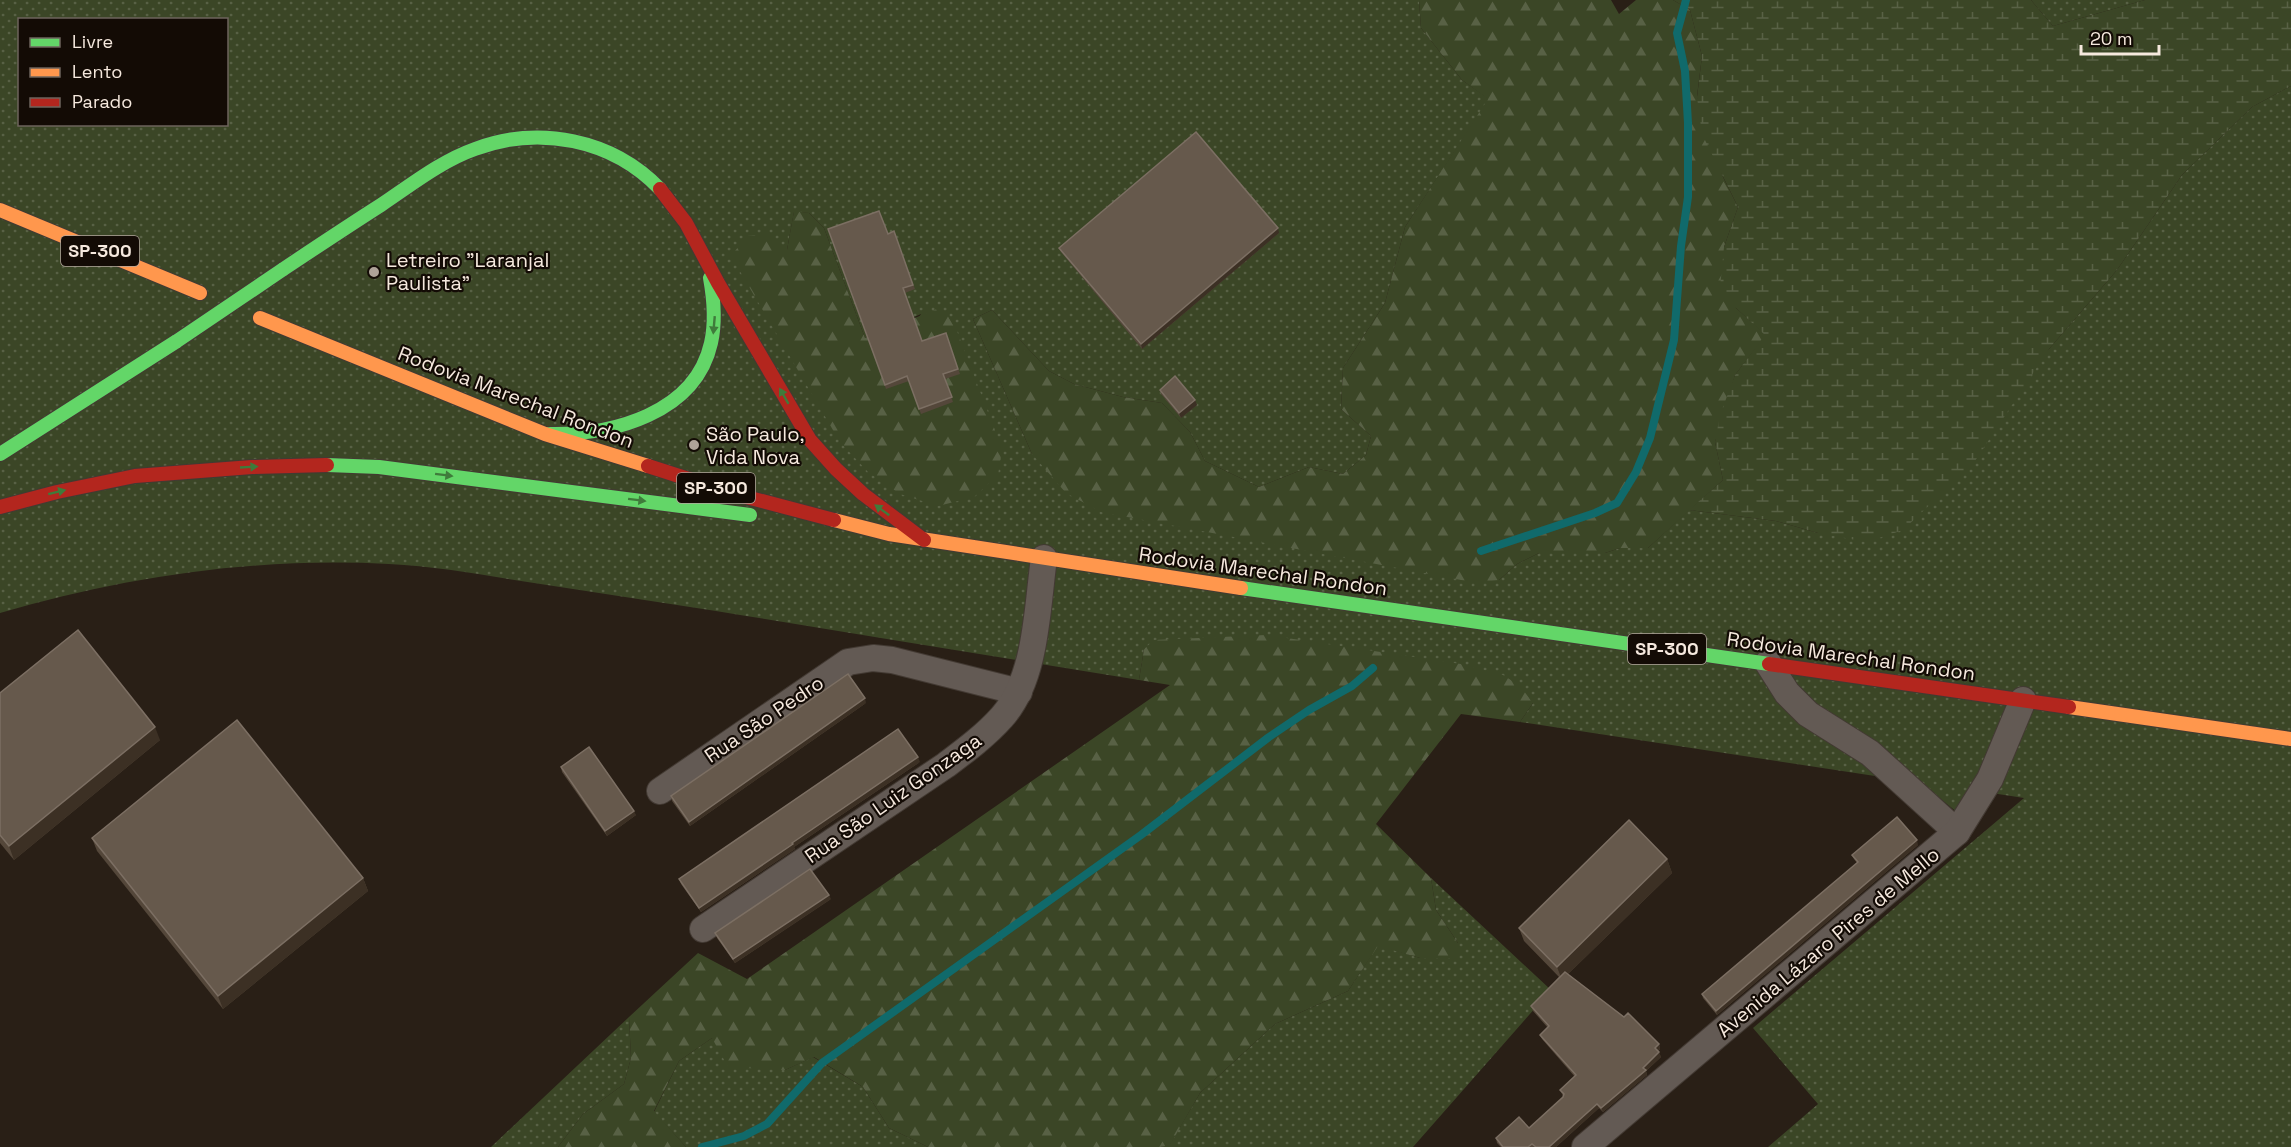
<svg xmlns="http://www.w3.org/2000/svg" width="2291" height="1147" font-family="'Space Grotesk',sans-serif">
  <defs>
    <pattern id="grass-dots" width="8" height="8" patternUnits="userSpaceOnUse" patternTransform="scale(1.5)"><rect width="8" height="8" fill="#3b4626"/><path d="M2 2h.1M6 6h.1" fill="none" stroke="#586145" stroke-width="1.8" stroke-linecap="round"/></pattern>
    <pattern id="forest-firs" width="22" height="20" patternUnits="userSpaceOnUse" patternTransform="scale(1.5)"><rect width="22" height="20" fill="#3b4626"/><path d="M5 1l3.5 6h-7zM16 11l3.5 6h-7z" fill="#586145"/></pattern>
    <pattern id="wetland-marsh" width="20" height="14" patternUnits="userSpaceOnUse" patternTransform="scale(1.5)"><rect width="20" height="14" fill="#3b4626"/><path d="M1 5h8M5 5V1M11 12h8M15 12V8" fill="none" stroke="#586145"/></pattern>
  </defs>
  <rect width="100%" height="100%" fill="#291f16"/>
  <!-- grass -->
  <g fill="url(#grass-dots)" fill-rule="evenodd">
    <path d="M0,0H1419L1421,28L1462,80L1489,99L1405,227L1385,303L1343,368L1341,409L1371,436L1366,455L1343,474L1309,467L1259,487L1205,461L1190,432L1162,403L1123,397L1074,384L1049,371L992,310L973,319L1032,454L1499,580L1517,564L1539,553H1605L1620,548H1648L1689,510L1776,521L1818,533L2049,349L2117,270L2182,175L2252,107L2291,86V1147H1768L1818,1104L1753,1028L2024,798L1972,790L1958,813L1921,783L1520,722L1533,703L1144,649L1139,680C998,657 857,634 716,611C651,601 586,591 521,581C477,574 433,566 389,564C258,557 125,576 0,613ZM20,20H226V124H20ZM794,212L809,213L824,228L865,338L921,314L840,442L787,250Z"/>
    <polygon points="2031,0 2145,0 2053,26"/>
    <polygon points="1431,878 1551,990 1413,1147 1160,1147 1170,1144 1200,1093 1275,1024 1348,991 1378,945 1420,958 1458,943 1436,910"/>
    <polygon points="629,1017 631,1058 624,1084 583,1114 558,1147 491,1147"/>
    <polygon points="712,1038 785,1070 813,1057 863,1087 889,1128 928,1147 686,1147 654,1112 679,1061"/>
  </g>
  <!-- forest -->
  <g fill="url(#forest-firs)">
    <polygon points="1419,0 1611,0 1619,14 1636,0 1673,0 1690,10 1702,56 1697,96 1723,177 1738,207 1724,247 1736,308 1766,335 1735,375 1715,442 1723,480 1648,548 1620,548 1605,553 1539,553 1517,564 1499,580 1477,583 1101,512 1066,493 1032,454 973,319 992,310 1049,371 1074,384 1123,397 1162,403 1190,432 1205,461 1259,487 1309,467 1343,474 1366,455 1371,436 1341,409 1343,368 1385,303 1405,227 1488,99 1462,80 1421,28"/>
    <polygon points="794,211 809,213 824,228 865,338 937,309 948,316 957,331 1002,449 998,475 974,497 938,506 900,494 868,472 840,442 731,256 747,236 769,234 787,250"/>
    <polygon points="1266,635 1461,664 1503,675 1520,686 1533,703 1520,722 1461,714 1376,824 1431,878 1436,910 1458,943 1457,958 1420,958 1378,946 1348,991 1275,1024 1200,1093 1170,1145 1160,1147 928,1147 889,1128 863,1087 814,1057 785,1070 728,1067 712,1038 679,1061 654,1111 686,1147 558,1147 583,1114 624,1084 631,1058 629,1017 698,953 747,979 1170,685 1139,680 1144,649 1154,640"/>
  </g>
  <!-- wetland -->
  <polygon fill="url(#wetland-marsh)" points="1673,0 2031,0 2053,26 2145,0 2291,0 2291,86 2252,107 2182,175 2117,270 2049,349 1973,464 1903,530 1867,542 1818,533 1776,521 1689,510 1723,480 1715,442 1720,415 1735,375 1765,335 1736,308 1720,288 1724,247 1738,207 1702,134 1697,97 1702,56 1690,10"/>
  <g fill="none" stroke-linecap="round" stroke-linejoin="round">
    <!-- stream -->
    <g stroke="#106a6b" stroke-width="8">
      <polyline points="1481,551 1595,513 1617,503 1636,472 1650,438 1674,340 1681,246 1688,197 1688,123 1685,71 1677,33 1686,0"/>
      <polyline points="702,1147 744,1136 767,1124 822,1063 1141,835 1269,737 1309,710 1352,686 1373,668"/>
    </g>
    <!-- street casing -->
    <g stroke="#433a33" stroke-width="28">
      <g id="street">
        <polyline points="1768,663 1787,693 1808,714 1870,753 1957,832"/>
        <polyline points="660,791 848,662 873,658 892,660 1019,692"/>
        <path d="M703,929L946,765C966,750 986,735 1002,717C1037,678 1037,607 1044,558"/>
        <polyline points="1585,1147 1957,832 1990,779 2023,700"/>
      </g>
    </g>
    <!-- fast casing -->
    <g stroke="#433a33" stroke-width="16">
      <g id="fast">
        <path d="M282,270C315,248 348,226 381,205C411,185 441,161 475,149C539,125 612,139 660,189"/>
        <path d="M550,434C612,435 695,414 711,343C716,321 714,300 710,278"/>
        <polyline points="0,454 177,341"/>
        <polyline points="327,465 379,467 750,515"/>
        <polyline points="1241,588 1769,664"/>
      </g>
    </g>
    <!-- slow casing -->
    <g stroke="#433a33" stroke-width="16">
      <g id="slow">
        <polyline points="0,210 200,293"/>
        <polyline points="260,318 545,434 648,466"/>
        <polyline points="834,520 889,534 1241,588"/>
        <polyline points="2069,707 2291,739"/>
      </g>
    </g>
    <!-- jam casing -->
    <g stroke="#433a33" stroke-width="16">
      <g id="jam">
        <polyline points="660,189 686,223 718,283 810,440 836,469 863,494 924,540"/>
        <polyline points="648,466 735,494 834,520"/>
        <polyline points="0,507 57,492 135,476 252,467 327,465"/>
        <polyline points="1769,664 2069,707"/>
      </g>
    </g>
    <!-- street -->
    <use href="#street" stroke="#635a54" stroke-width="26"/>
    <!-- fast -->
    <use href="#fast" stroke="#63d668" stroke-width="14"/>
    <!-- slow -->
    <use href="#slow" stroke="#ff974d" stroke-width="14"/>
    <!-- jam -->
    <use href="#jam" stroke="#b3261e" stroke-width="14"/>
    <!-- fast-bridge casing -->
    <g stroke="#433a33" stroke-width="16" stroke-linecap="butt">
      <polyline id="fast-bridge" points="177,341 282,270"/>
    </g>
    <!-- fast-bridge -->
    <use href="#fast-bridge" stroke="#63d668" stroke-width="14"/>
  </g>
  <!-- wall -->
  <g fill="#54473a">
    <polygon points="828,229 888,234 894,231 915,289 905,293 922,341 946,333 960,374 945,379 953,402 921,414 909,381 886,389"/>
    <polygon points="1279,233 1142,349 1061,252 1059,248"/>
    <polygon points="1160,390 1195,400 1197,405 1181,418 1161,394"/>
    <polygon points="0,693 160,740 14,860 0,843"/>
    <polygon points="866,703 690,826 672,801 671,796"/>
    <polygon points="920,762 794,847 795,849 701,912 681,884 679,879"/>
    <polygon points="561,767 636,815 607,836 562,772"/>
    <polygon points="92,838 363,878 368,891 223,1009 97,851"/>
    <polygon points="1918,845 1717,1015 1703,998 1702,994 1857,863 1854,859 1852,855"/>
    <polygon points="1667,859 1672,873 1568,974 1659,1044 1660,1049 1658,1051 1661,1057 1646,1071 1647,1075 1603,1112 1599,1108 1556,1147 1501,1147 1497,1143 1496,1138 1529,1128 1563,1097 1563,1096 1560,1090 1575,1077 1542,1039 1540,1035 1548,1028 1533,1011 1531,1006 1559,977 1524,941 1519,928"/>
    <polygon points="831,899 735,963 717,938 715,933"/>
  </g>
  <!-- shaded-wall -->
  <g fill="#3c3024">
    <polygon points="1278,228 1279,233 1142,349 1141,344"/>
    <polygon points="1195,400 1197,405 1181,418 1179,413"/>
    <polygon points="865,698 866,703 690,826 689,822"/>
    <polygon points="155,727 160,740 14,860 9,846"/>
    <polygon points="918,757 920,762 794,847 795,849 701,912 699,908 792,843"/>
    <polygon points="634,811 636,815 607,836 605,831"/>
    <polygon points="1917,840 1918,845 1717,1015 1716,1011"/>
    <polygon points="1667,859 1672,873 1562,980 1557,967"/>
    <polygon points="363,878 368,891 223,1009 218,996"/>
    <polygon points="829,895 831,899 735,963 733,959"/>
    <polygon points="1659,1044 1660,1049 1657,1053 1655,1048"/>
    <polygon points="1659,1052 1661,1057 1646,1071 1647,1075 1603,1112 1601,1108"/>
    <polygon points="1597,1104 1599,1108 1556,1147 1549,1147"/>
  </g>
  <!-- building -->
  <g fill="#66594c" stroke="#7c6f63" stroke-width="1.5">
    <polygon points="1196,132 1278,228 1141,344 1059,248"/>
    <polygon points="879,211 888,234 894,231 913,285 903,288 922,341 946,333 958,369 943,374 952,397 919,409 907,376 885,385 828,229"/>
    <polygon points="1175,376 1195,400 1179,413 1160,390"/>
    <polygon points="78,630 155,727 9,846 0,835 0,693"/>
    <polygon points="848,674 865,698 689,822 671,796"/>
    <polygon points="237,720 363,878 218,996 92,838"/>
    <polygon points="898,729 918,757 792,843 793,844 699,908 679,879"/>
    <polygon points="589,747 634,811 605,831 561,767"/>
    <polygon points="1897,817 1917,840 1716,1011 1702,994 1858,862 1852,855"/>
    <polygon points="1629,820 1667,859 1557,967 1519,928"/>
    <polygon points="810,869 829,895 733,959 715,933"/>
    <polygon points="1565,972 1624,1017 1628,1013 1659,1044 1655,1048 1659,1052 1643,1068 1646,1070 1601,1108 1597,1104 1549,1147 1536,1147 1532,1144 1528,1147 1503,1147 1496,1138 1519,1117 1529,1128 1563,1097 1564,1094 1560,1090 1576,1075 1540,1035 1549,1026 1531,1006"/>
  </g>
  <!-- one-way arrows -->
  <defs><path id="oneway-solid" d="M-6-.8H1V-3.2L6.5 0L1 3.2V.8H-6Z" transform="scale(1.5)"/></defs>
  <g fill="#3f7b3b">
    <use href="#oneway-solid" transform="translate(714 325) rotate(95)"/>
    <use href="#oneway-solid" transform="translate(784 396) rotate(-120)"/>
    <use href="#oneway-solid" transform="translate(249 467) rotate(-3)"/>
    <use href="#oneway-solid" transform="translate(444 475) rotate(7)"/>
    <use href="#oneway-solid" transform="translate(57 492) rotate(-14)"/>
    <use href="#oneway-solid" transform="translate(637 500) rotate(7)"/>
    <use href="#oneway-solid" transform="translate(882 510) rotate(-144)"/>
  </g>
  <!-- markers -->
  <g fill="#aea298" stroke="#130b05" stroke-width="2">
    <circle cx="374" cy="272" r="6"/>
    <circle cx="694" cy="445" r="6"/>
  </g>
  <g text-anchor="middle" stroke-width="4.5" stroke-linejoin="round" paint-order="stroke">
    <!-- shield labels -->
    <g fill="#130b05" stroke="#b2a69d" stroke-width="1.5">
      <rect x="61" y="236" width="78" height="30" rx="4.5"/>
      <rect x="677" y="473" width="78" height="30" rx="4.5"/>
      <rect x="1628" y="634" width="78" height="30" rx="4.5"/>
    </g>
    <g font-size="18" font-weight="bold" fill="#f6e9de">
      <text x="100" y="257">SP-300</text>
      <text x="716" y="494">SP-300</text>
      <text x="1667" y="655">SP-300</text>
    </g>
    <!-- poi labels -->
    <g font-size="20" fill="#f6e9de" stroke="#130b05" text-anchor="start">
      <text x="386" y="267">Letreiro "Laranjal<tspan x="386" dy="23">Paulista"</tspan></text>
      <text x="706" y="441">São Paulo,<tspan x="706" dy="23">Vida Nova</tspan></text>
    </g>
    <!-- street labels -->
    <g font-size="20" fill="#f6e9de" stroke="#130b05">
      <text transform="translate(516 397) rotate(21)" y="7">Rodovia Marechal Rondon</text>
      <text transform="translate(1263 571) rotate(8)" y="7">Rodovia Marechal Rondon</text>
      <text transform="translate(1851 656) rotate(8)" y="7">Rodovia Marechal Rondon</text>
      <text transform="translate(764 719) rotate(-34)" y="7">Rua São Pedro</text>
      <text transform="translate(893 798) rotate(-35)" y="7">Rua São Luiz Gonzaga</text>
      <text transform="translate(1828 942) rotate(-40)" y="7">Avenida Lázaro Pires de Mello</text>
    </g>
  </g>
  <!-- legend -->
  <rect x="18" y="18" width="210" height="108" fill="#130b05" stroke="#6e645c" stroke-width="1.5"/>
  <rect x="30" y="38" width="30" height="9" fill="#63d668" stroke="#6e645c" stroke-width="1.5"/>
  <text x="72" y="48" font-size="18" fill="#f6e9de">Livre</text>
  <rect x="30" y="68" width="30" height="9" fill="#ff974d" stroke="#6e645c" stroke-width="1.5"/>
  <text x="72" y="78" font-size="18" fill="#f6e9de">Lento</text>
  <rect x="30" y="98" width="30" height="9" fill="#b3261e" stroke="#6e645c" stroke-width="1.5"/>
  <text x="72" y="108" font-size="18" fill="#f6e9de">Parado</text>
  <!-- scale -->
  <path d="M2081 45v9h78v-9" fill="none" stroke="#f6e9de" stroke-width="3"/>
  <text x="2090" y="45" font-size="18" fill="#f6e9de" stroke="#130b05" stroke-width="4.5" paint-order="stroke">20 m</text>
</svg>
